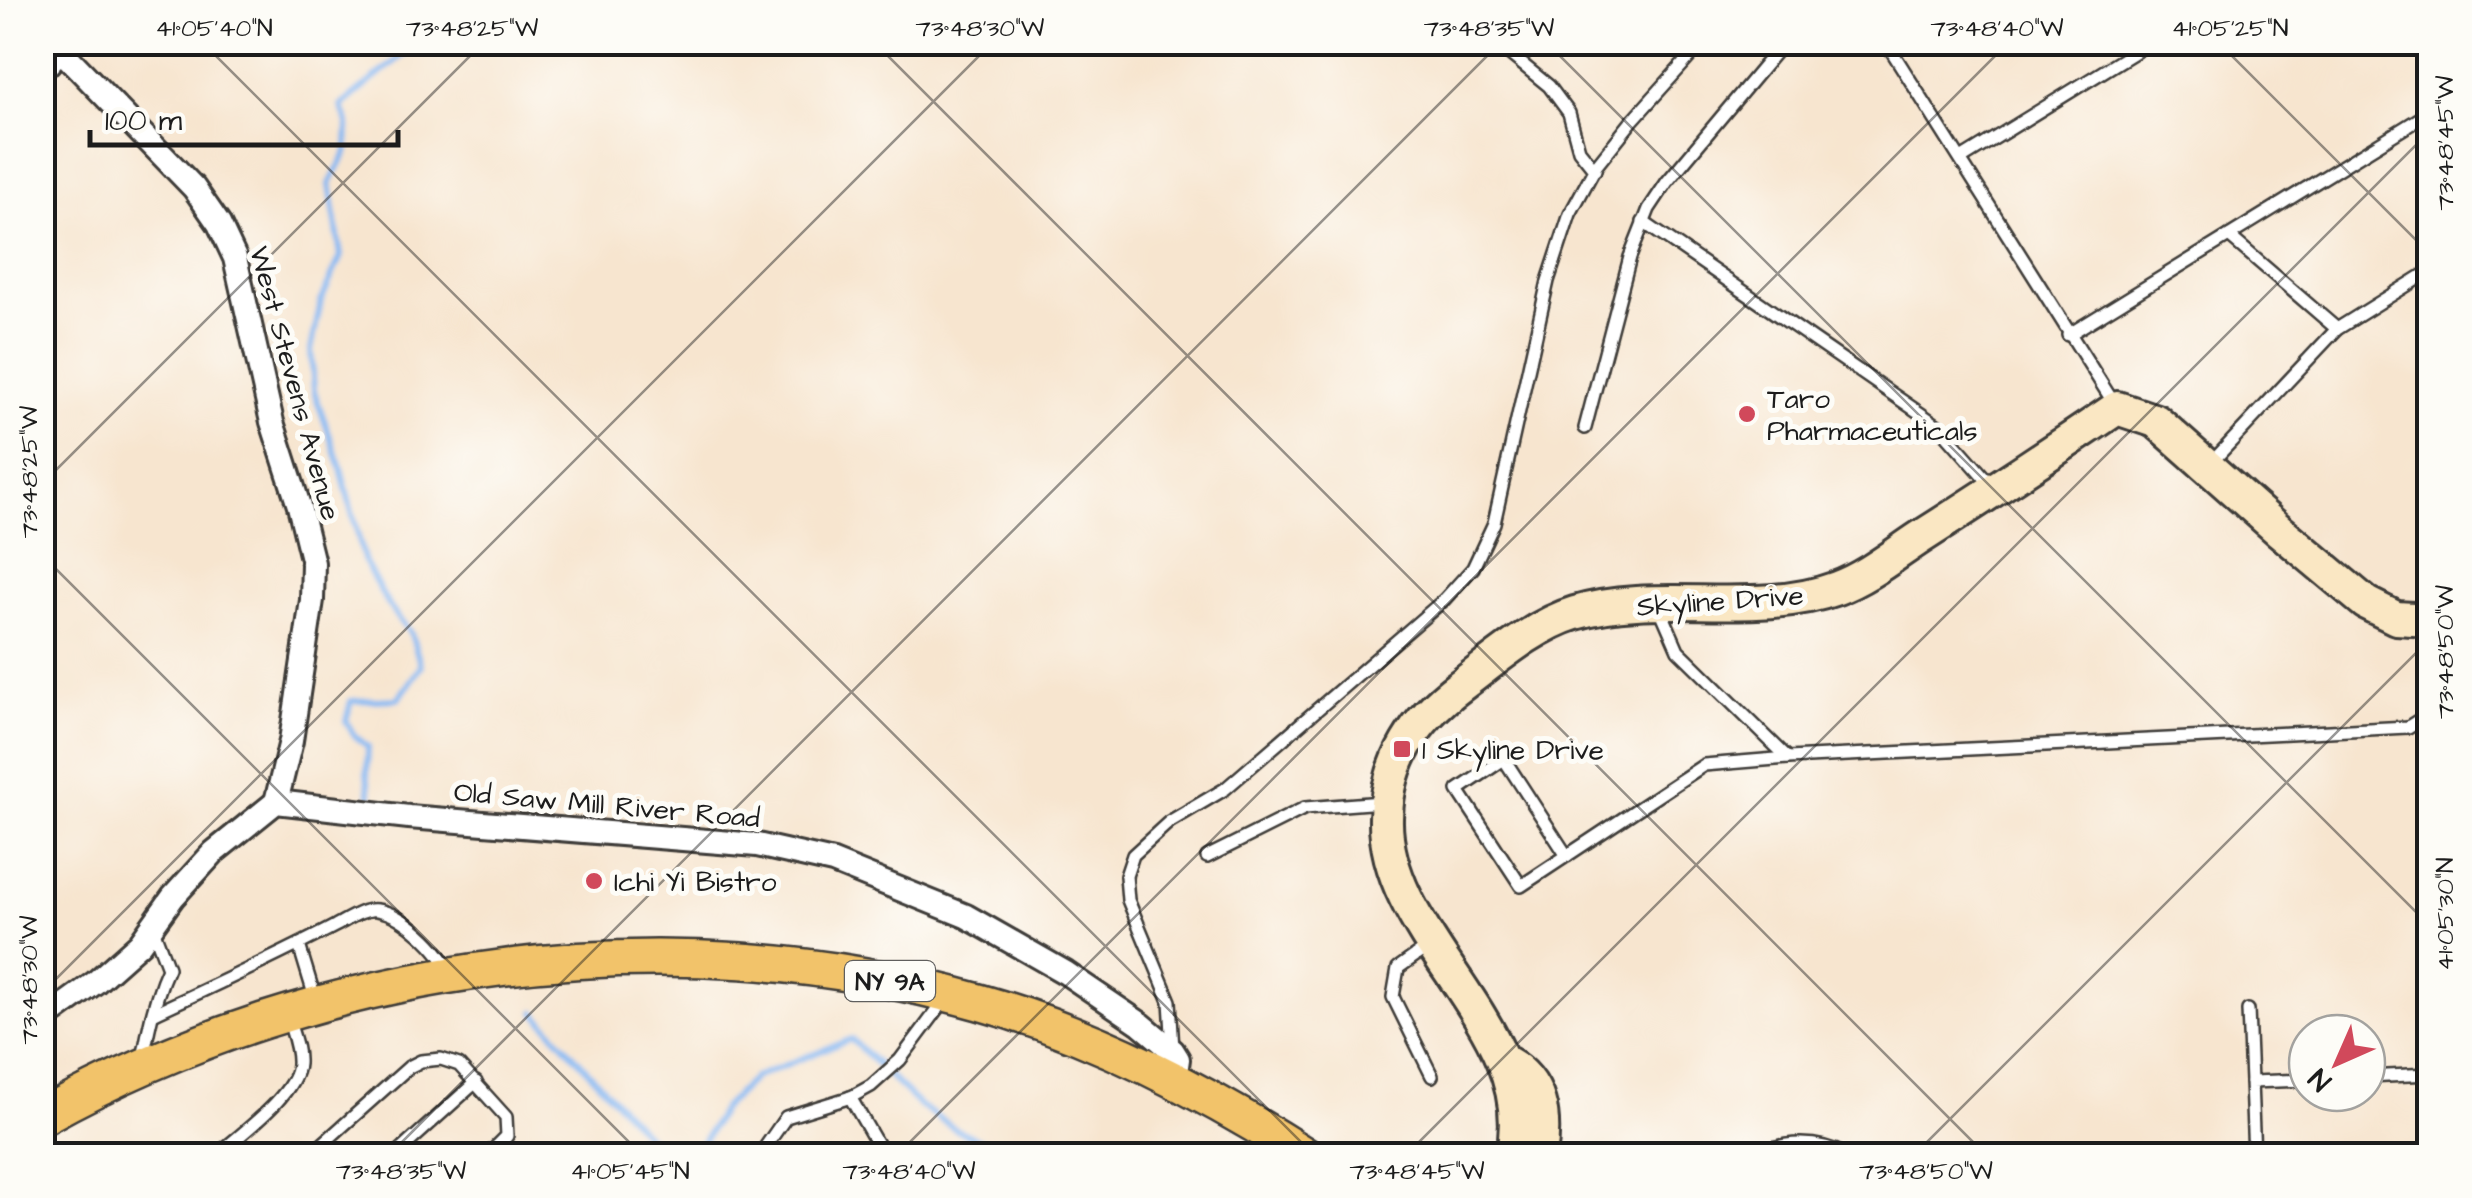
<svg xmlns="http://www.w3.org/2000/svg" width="2472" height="1198" font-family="'Architects Daughter',sans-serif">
  <rect width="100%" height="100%" fill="#fdfcf7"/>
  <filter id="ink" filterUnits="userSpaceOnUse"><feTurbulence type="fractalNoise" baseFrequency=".01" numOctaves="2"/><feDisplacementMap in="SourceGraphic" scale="20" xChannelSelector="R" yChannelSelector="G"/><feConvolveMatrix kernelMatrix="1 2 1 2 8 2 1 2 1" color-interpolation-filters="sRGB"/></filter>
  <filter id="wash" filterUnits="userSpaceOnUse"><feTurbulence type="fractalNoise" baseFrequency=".0048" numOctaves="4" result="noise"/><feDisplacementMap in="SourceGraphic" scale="40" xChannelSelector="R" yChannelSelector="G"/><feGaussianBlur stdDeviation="2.25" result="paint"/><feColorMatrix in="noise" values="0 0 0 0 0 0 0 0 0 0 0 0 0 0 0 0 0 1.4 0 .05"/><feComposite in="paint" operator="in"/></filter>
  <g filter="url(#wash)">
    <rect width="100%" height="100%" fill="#f7e5cf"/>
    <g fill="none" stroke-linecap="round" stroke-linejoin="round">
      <!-- stream -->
      <g stroke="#85b7f2" stroke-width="6">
        <polyline points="371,801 367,775 368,747 354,735 346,721 351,701 398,699 421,666 411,634 388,605 365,563 340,465 314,391 311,350 321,301 341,256 330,184 347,151 348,123 341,106 409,50 412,42"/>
        <polyline points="535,1012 665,1156"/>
        <polyline points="695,1156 722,1109 755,1077 851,1039 920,1106 957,1130 1016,1156"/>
      </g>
    </g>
  </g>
  <g filter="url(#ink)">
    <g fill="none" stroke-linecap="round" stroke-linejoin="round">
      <!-- lane casing -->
      <g stroke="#3d3a37" stroke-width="16">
        <g id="lane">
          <polyline points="1495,42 1549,86 1569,113 1579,150 1595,170"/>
          <polyline points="1886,42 2115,405"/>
          <polyline points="1961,159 2151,42"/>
          <polyline points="1643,222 1940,427 1993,487"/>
          <polyline points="2229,236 2337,329"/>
          <polyline points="2068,335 2430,112"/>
          <polyline points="1585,428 1630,257 1649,209 1667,182 1784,42"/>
          <polyline points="2211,463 2337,329 2430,271"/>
          <polyline points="1658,604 1678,650 1788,758 2408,727 2430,713"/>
          <polyline points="1567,856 1504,759 1458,790 1521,886 1704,765 1788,758"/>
          <polyline points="1207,857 1305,808 1382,802"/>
          <polyline points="299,945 316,1001"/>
          <polyline points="1429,946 1398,968 1393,997 1432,1076"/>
          <polyline points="2248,1010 2251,1082"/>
          <path d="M155,1013C215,985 276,957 335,926C347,920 363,908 377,910C404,914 441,950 450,973"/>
          <polyline points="1173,1049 1170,1001 1128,900 1126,876 1133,855 1169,822 1225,789 1444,600 1473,568 1494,523 1548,281 1570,214 1596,166 1632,121 1703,42"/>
          <path d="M143,1060C148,1029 155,996 168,968L152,926"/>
          <polyline points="2367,1077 2430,1074"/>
          <polyline points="850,1097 884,1156"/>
          <path d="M216,1156C239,1135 296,1095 298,1064C299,1048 292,1033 288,1018"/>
          <polyline points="309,1156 409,1067 421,1061 441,1059 459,1065 506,1117 507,1136 487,1156"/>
          <polyline points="394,1156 476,1082"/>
          <polyline points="759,1156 786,1117 851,1097 871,1086 900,1060 944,1001"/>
          <path d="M1751,1156C1783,1141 1816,1139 1848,1156"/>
          <polyline points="2254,1156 2251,1082 2307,1080"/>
        </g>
      </g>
      <!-- street casing -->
      <g stroke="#3d3a37" stroke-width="28">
        <g id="street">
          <polyline points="53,42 194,188 219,224 235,258 272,422 299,506 313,563 312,600 291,741 276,802"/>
          <polyline points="42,70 61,50"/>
          <polyline points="42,1021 96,982 140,943 173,897 214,852 276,802 409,817 757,845 833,862 966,916 1066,973 1141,1024 1173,1051 1178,1059 1175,1080"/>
        </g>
      </g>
      <!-- secondary casing -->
      <g stroke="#3d3a37" stroke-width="38">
        <g id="secondary">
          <path d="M1506,1062C1542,1082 1546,1117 1540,1156"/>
          <path d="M1512,1156C1543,1030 1383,939 1386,818C1387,760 1416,719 1460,686C1495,660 1533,626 1575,613C1656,588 1757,618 1837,588C1867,577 1895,554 1921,537C1987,495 2052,452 2117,408L2156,421L2280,531L2366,603L2396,618L2430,620"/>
        </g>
      </g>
      <!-- primary casing -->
      <g stroke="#3d3a37" stroke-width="40">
        <path id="primary" d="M42,1117C322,961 670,914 979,1002C1096,1035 1204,1091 1306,1156"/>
      </g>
      <!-- lane -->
      <use href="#lane" stroke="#fff" stroke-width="11"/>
      <!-- street -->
      <use href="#street" stroke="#fff" stroke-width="22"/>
      <!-- secondary -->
      <use href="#secondary" stroke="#fae7c3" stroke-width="32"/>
      <!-- primary -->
      <use href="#primary" stroke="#f2c36a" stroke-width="35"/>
    </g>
  </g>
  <!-- ticks -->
  <path fill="none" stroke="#1c1c1c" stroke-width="2.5" stroke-opacity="0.45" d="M202,42L1315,1156M874,42L1987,1156M1546,42L2430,926M2218,42L2430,254M42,484L484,42M42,555L643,1156M42,993L993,42M388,1156L1501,42M896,1156L2009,42M1405,1156L2430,131M1913,1156L2430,639M2422,1156L2430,1148"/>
  <!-- markers -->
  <g fill="#d1495b" stroke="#fdfcf7" stroke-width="4">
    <circle cx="1747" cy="414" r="10"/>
    <rect x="1392" y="739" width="20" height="20" rx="5"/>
    <circle cx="594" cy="881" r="10"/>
  </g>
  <g text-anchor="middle" stroke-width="10" stroke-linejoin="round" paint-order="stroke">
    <!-- shield labels -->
    <rect fill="#fdfcf7" stroke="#605f5e" stroke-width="2.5" x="845" y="961" width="90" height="40" rx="8"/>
    <g font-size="25" font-weight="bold" fill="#1c1c1c">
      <text x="890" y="990">NY 9A</text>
    </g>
    <!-- street labels -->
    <g font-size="28" fill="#1c1c1c" stroke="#fdfcf7">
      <text transform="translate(296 383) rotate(75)" y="10">West Stevens Avenue</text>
      <text transform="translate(1720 600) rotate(-4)" y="10">Skyline Drive</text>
      <text transform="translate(607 804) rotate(5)" y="10">Old Saw Mill River Road</text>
    </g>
    <!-- poi labels -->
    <g font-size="28" fill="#1c1c1c" stroke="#fdfcf7" text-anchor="start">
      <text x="1767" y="408">Taro<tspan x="1767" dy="32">Pharmaceuticals</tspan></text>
      <text x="1422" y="759">1 Skyline Drive</text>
      <text x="614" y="891">Ichi Yi Bistro</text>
    </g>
  </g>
  <!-- margin -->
  <rect width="2472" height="1198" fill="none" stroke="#fdfcf7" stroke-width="110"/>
  <!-- north arrow -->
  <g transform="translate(2337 1063) rotate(225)"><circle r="48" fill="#fdfcf7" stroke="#a3a29f" stroke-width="2.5"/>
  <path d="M0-8L18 38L0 25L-18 38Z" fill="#d1495b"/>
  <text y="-15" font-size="28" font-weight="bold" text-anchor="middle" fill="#1c1c1c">N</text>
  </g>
  <!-- scale -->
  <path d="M90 130v15h308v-15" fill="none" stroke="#1c1c1c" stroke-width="5"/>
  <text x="105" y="130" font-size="30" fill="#1c1c1c" stroke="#fdfcf7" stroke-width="8" paint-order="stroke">100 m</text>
  <rect x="55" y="55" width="2362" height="1088" fill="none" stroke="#1c1c1c" stroke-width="4"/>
  <g font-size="25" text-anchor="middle" fill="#1c1c1c">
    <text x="214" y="36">41°05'40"N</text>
    <text x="472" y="36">73°48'25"W</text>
    <text x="980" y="36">73°48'30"W</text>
    <text x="1489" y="36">73°48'35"W</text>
    <text x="1997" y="36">73°48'40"W</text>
    <text x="2230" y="36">41°05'25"N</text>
    <text transform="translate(2444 143) rotate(-90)" y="9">73°48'45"W</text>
    <text transform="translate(28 472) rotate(-90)" y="9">73°48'25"W</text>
    <text transform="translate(2444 652) rotate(-90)" y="9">73°48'50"W</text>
    <text transform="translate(2444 914) rotate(-90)" y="9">41°05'30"N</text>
    <text transform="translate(28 980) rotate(-90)" y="9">73°48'30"W</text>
    <text x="401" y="1179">73°48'35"W</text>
    <text x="630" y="1179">41°05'45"N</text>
    <text x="909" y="1179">73°48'40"W</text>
    <text x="1417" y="1179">73°48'45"W</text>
    <text x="1926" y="1179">73°48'50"W</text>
  </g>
</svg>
